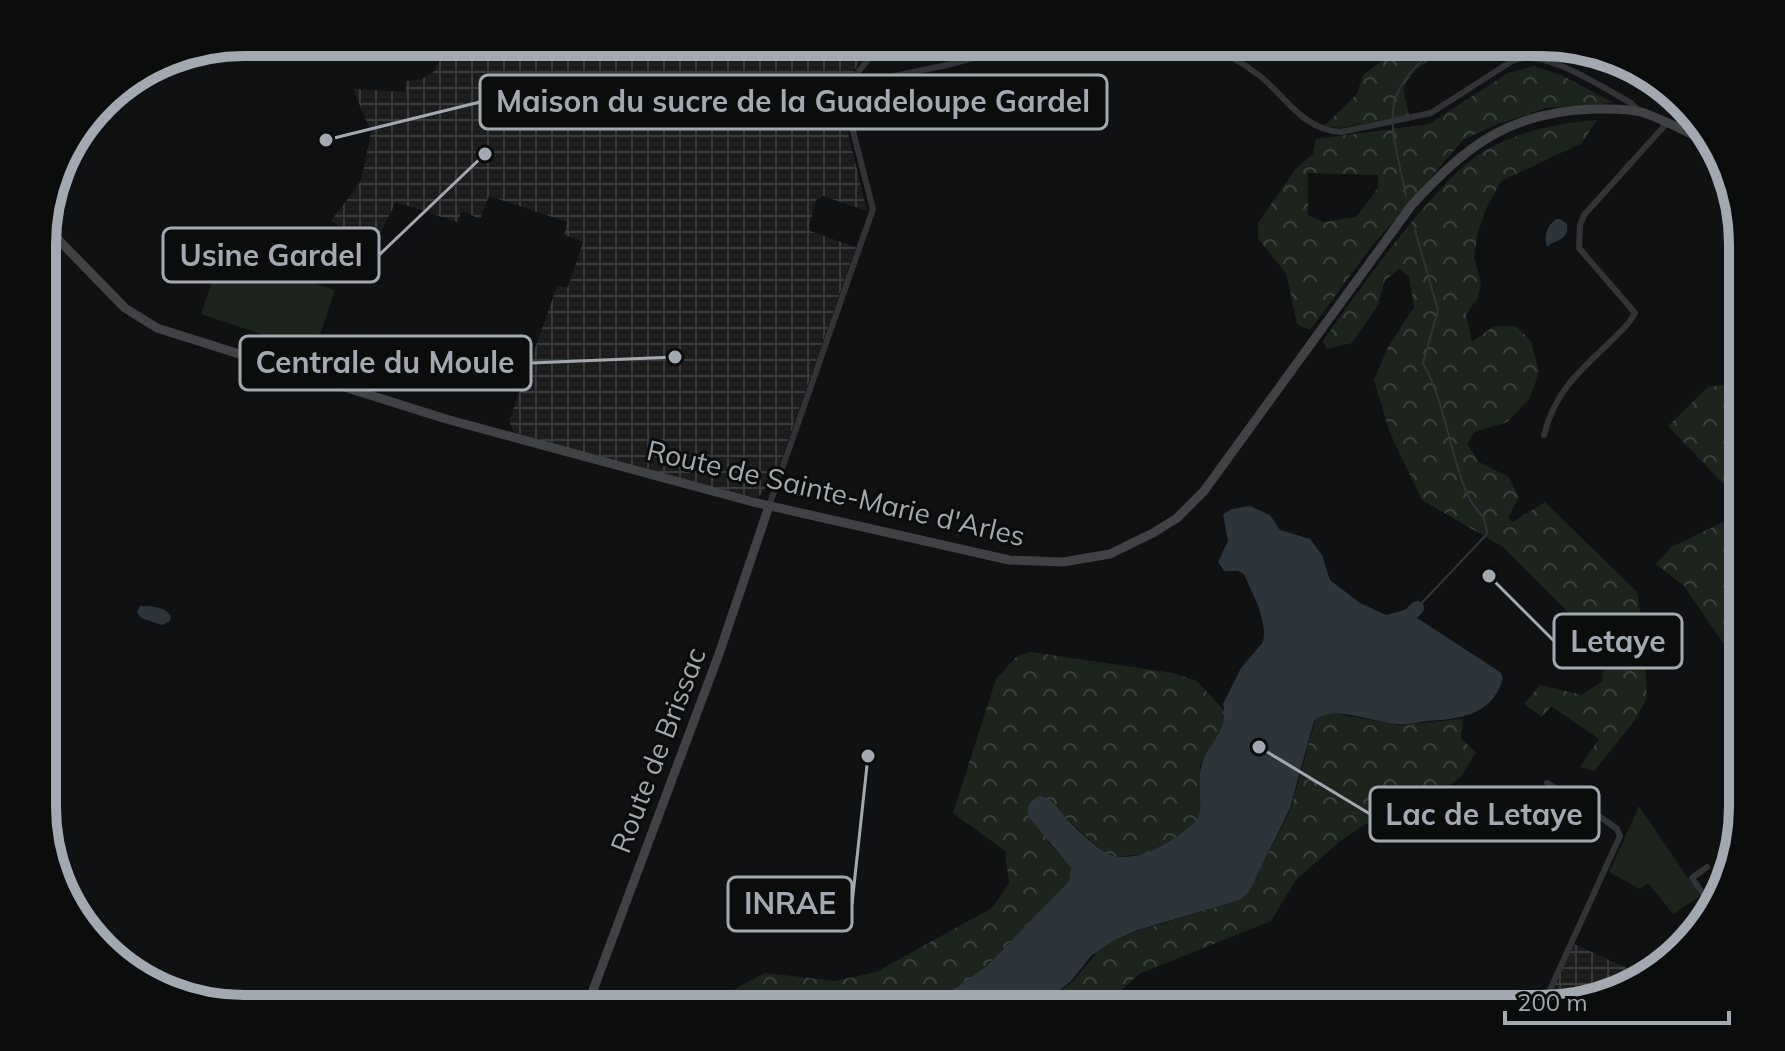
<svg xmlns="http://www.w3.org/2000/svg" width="1785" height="1051" font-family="Mulish,sans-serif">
  <defs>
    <pattern id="industrial-grid" width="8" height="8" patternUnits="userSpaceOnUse" patternTransform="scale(2)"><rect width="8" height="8" fill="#1d1d1e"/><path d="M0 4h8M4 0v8" fill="none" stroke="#3b3b3c"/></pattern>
    <pattern id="forest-crowns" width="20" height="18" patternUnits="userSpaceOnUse" patternTransform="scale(2)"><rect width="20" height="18" fill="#1d241e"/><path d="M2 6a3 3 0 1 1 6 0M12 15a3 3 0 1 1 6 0" fill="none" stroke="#3b413c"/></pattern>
  </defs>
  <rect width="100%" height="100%" fill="#101112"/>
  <!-- industrial -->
  <g fill="url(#industrial-grid)">
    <polygon points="451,42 865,42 861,58 850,79 830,101 846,125 867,211 823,196 816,200 809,226 810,231 856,247 777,472 758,498 635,468 514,432 509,421 555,292 558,286 568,287 583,242 564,235 567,222 489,196 480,219 462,211 457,222 396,202 375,243 331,221 361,181 371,132 353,89 405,92 407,81 422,79 433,72"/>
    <polygon points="1574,944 1647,977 1642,982 1564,1005 1551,991"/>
  </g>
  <!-- green -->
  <g fill="#1d241e">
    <polygon points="222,252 335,290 314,352 201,314"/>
    <polygon points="1639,806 1700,896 1673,914 1648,883 1640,889 1609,872"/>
  </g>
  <!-- forest -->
  <g fill="url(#forest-crowns)" fill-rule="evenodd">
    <path d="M1406,42H1461C1445,49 1406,70 1404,90C1404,97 1408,107 1409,115L1340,128L1324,126L1357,94L1363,75Z"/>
    <path d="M1534,66L1563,76L1614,103L1546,108L1495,125L1463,140L1372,246L1310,330L1297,324L1286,273L1258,239V223L1296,168L1313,154L1316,139L1429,124L1508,73ZM1308,173L1378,175V188L1356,217L1324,222L1308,215Z"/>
    <path d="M1597,120L1582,143L1501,181L1486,209L1478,232L1474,257L1481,283L1478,298L1466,314L1472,342L1494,326H1516L1531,341L1539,372L1530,398L1507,422L1474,432L1467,444L1479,462L1509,477L1519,497L1508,518L1513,522L1545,502L1637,592L1643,627L1647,698L1635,720L1594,771L1580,767L1599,739L1551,706L1542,717L1524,704L1540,685L1582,695L1602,681L1604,667L1573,617L1503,547L1422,500L1390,433L1374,380L1388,347L1414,307L1409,277L1399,269L1385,280L1378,305L1352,343L1327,349L1323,341C1356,294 1389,247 1427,204C1445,184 1462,164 1486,150C1520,131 1558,123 1597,120Z"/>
    <polygon points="1743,382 1743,672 1684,586 1656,564 1671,547 1732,518 1736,497 1668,426 1708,387"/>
    <polygon points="1031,652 1173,673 1197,681 1226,713 1222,728 1200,765 1201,814 1193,826 1152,853 1115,857 1106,854 1066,818 1057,805 1048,842 1071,868 1069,881 987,966 956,988 899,1009 725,1009 736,988 765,973 835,981 876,972 992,908 1009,884 1005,851 953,813 996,679 1017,656"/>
    <polygon points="1332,713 1399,725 1463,719 1461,739 1476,752 1460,778 1416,807 1403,799 1339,842 1296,880 1271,921 1139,974 1101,1009 1038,1009 1072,982 1101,948 1113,941 1138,931 1240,900 1249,892 1291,808 1315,721 1320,715"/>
  </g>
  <!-- water -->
  <g fill="#2e353a">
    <path d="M1556,219H1560L1567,224C1569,240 1558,238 1547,247C1544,235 1546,227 1556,219Z"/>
    <path d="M1250,506L1270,515L1280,530L1310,539L1322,555L1330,580L1360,603L1386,615L1402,611L1411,614L1500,672L1503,678C1493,715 1460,719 1428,721C1418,722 1407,725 1397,724C1374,723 1331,703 1314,721L1290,808L1249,892L1240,900L1138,930L1113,941L1091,956L1071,981L1037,1009H899L956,988L987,966L1069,881L1071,868L1028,816C1027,805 1030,801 1039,796C1054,799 1057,807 1066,818C1074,827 1102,854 1113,856C1133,860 1154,851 1170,841C1208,816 1199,818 1200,776C1200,748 1231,733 1223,704L1241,668L1263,642C1268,619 1252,594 1244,574L1238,571H1224L1218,562L1228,541L1223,514L1232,509Z"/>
    <path d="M140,606C151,606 164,606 171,616L170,621L162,625L141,618L137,612Z"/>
  </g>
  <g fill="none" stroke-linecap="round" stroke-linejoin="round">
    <!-- stream -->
    <g stroke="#2e353a" stroke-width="2">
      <path d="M1406,196C1391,120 1373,93 1446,42"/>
      <path d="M1415,230L1438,310L1423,363C1446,404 1449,453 1468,496C1476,514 1485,510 1487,534L1417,608"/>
    </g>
    <!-- river -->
    <polyline stroke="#2e353a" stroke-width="14" points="1394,622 1411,614 1417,608"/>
    <!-- street -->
    <g stroke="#323336" stroke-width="6">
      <path d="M1198,42C1220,50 1241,61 1260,76C1287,98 1303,130 1341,132L1431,113L1512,61C1545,47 1601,87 1631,103L1637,109"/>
      <polyline points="847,86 947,65 1034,42"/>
      <polyline points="1675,126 1688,112"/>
      <path d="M1544,435C1555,391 1579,372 1610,342C1619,333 1630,324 1635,313L1579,248L1580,225L1584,215L1667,123"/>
      <polyline points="769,506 873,209 844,96 847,86 882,42"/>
      <polyline points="1547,783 1574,798 1617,829 1620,836 1549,992 1562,1006"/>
      <polyline points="1707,867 1692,878 1714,910"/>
      <polyline points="1212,1002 1225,1009"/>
    </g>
    <!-- secondary -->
    <g stroke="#404246" stroke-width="9">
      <path d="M44,225L125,308L157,328L446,419L753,502L1009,560L1063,562L1110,554L1153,533L1177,518L1204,491L1411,206C1465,147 1508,112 1593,109C1608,109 1626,108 1641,112C1666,120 1690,134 1714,145"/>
      <polyline points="586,1009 719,654 769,506"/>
    </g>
  </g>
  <g text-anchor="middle" stroke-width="6" stroke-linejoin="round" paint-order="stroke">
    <!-- street labels -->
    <g font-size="28" fill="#a3a9b0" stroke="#0b0c0c">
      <text transform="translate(836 493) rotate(13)" y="10">Route de Sainte-Marie d'Arles</text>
      <text transform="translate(658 750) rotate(-69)" y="10">Route de Brissac</text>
    </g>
  </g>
  <!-- crop -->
  <path d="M0 0H1785V1051H0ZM244 56H1541A188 188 0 0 1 1729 244V807A188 188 0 0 1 1541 995H244A188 188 0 0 1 56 807V244A188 188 0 0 1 244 56Z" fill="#0b0c0c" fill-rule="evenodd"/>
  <path fill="none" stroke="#a3a9b0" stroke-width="10" d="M244 56H1541A188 188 0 0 1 1729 244V807A188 188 0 0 1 1541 995H244A188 188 0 0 1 56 807V244A188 188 0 0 1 244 56Z"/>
  <!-- callouts -->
  <path fill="none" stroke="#a3a9b0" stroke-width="3" d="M326 140L480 102M485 154L379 255M675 357L531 363M1489 576L1554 641M1259 747L1370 814M868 756L852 904"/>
  <g fill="#a3a9b0" stroke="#0b0c0c" stroke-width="3">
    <circle cx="326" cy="140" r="8"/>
    <circle cx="485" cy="154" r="8"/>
    <circle cx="675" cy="357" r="8"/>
    <circle cx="1489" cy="576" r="8"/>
    <circle cx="1259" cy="747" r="8"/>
    <circle cx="868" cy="756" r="8"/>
  </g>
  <g fill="#0b0c0c" stroke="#a3a9b0" stroke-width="3">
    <rect x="480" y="75" width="627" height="54" rx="8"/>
    <rect x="163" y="228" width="216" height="54" rx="8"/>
    <rect x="240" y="336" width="291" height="54" rx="8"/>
    <rect x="1554" y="614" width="128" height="54" rx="8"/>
    <rect x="1370" y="787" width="229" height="54" rx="8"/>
    <rect x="728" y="877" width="124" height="54" rx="8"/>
  </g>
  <g font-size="30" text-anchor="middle" font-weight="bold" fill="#a3a9b0">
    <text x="793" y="112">Maison du sucre de la Guadeloupe Gardel</text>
    <text x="271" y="266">Usine Gardel</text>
    <text x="385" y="373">Centrale du Moule</text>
    <text x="1618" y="652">Letaye</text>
    <text x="1484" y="825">Lac de Letaye</text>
    <text x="790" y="914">INRAE</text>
  </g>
  <!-- scale -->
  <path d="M1505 1011v12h224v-12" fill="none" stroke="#a3a9b0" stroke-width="4"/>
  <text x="1517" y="1011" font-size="24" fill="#a3a9b0" stroke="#0b0c0c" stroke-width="6" paint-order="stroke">200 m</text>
</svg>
